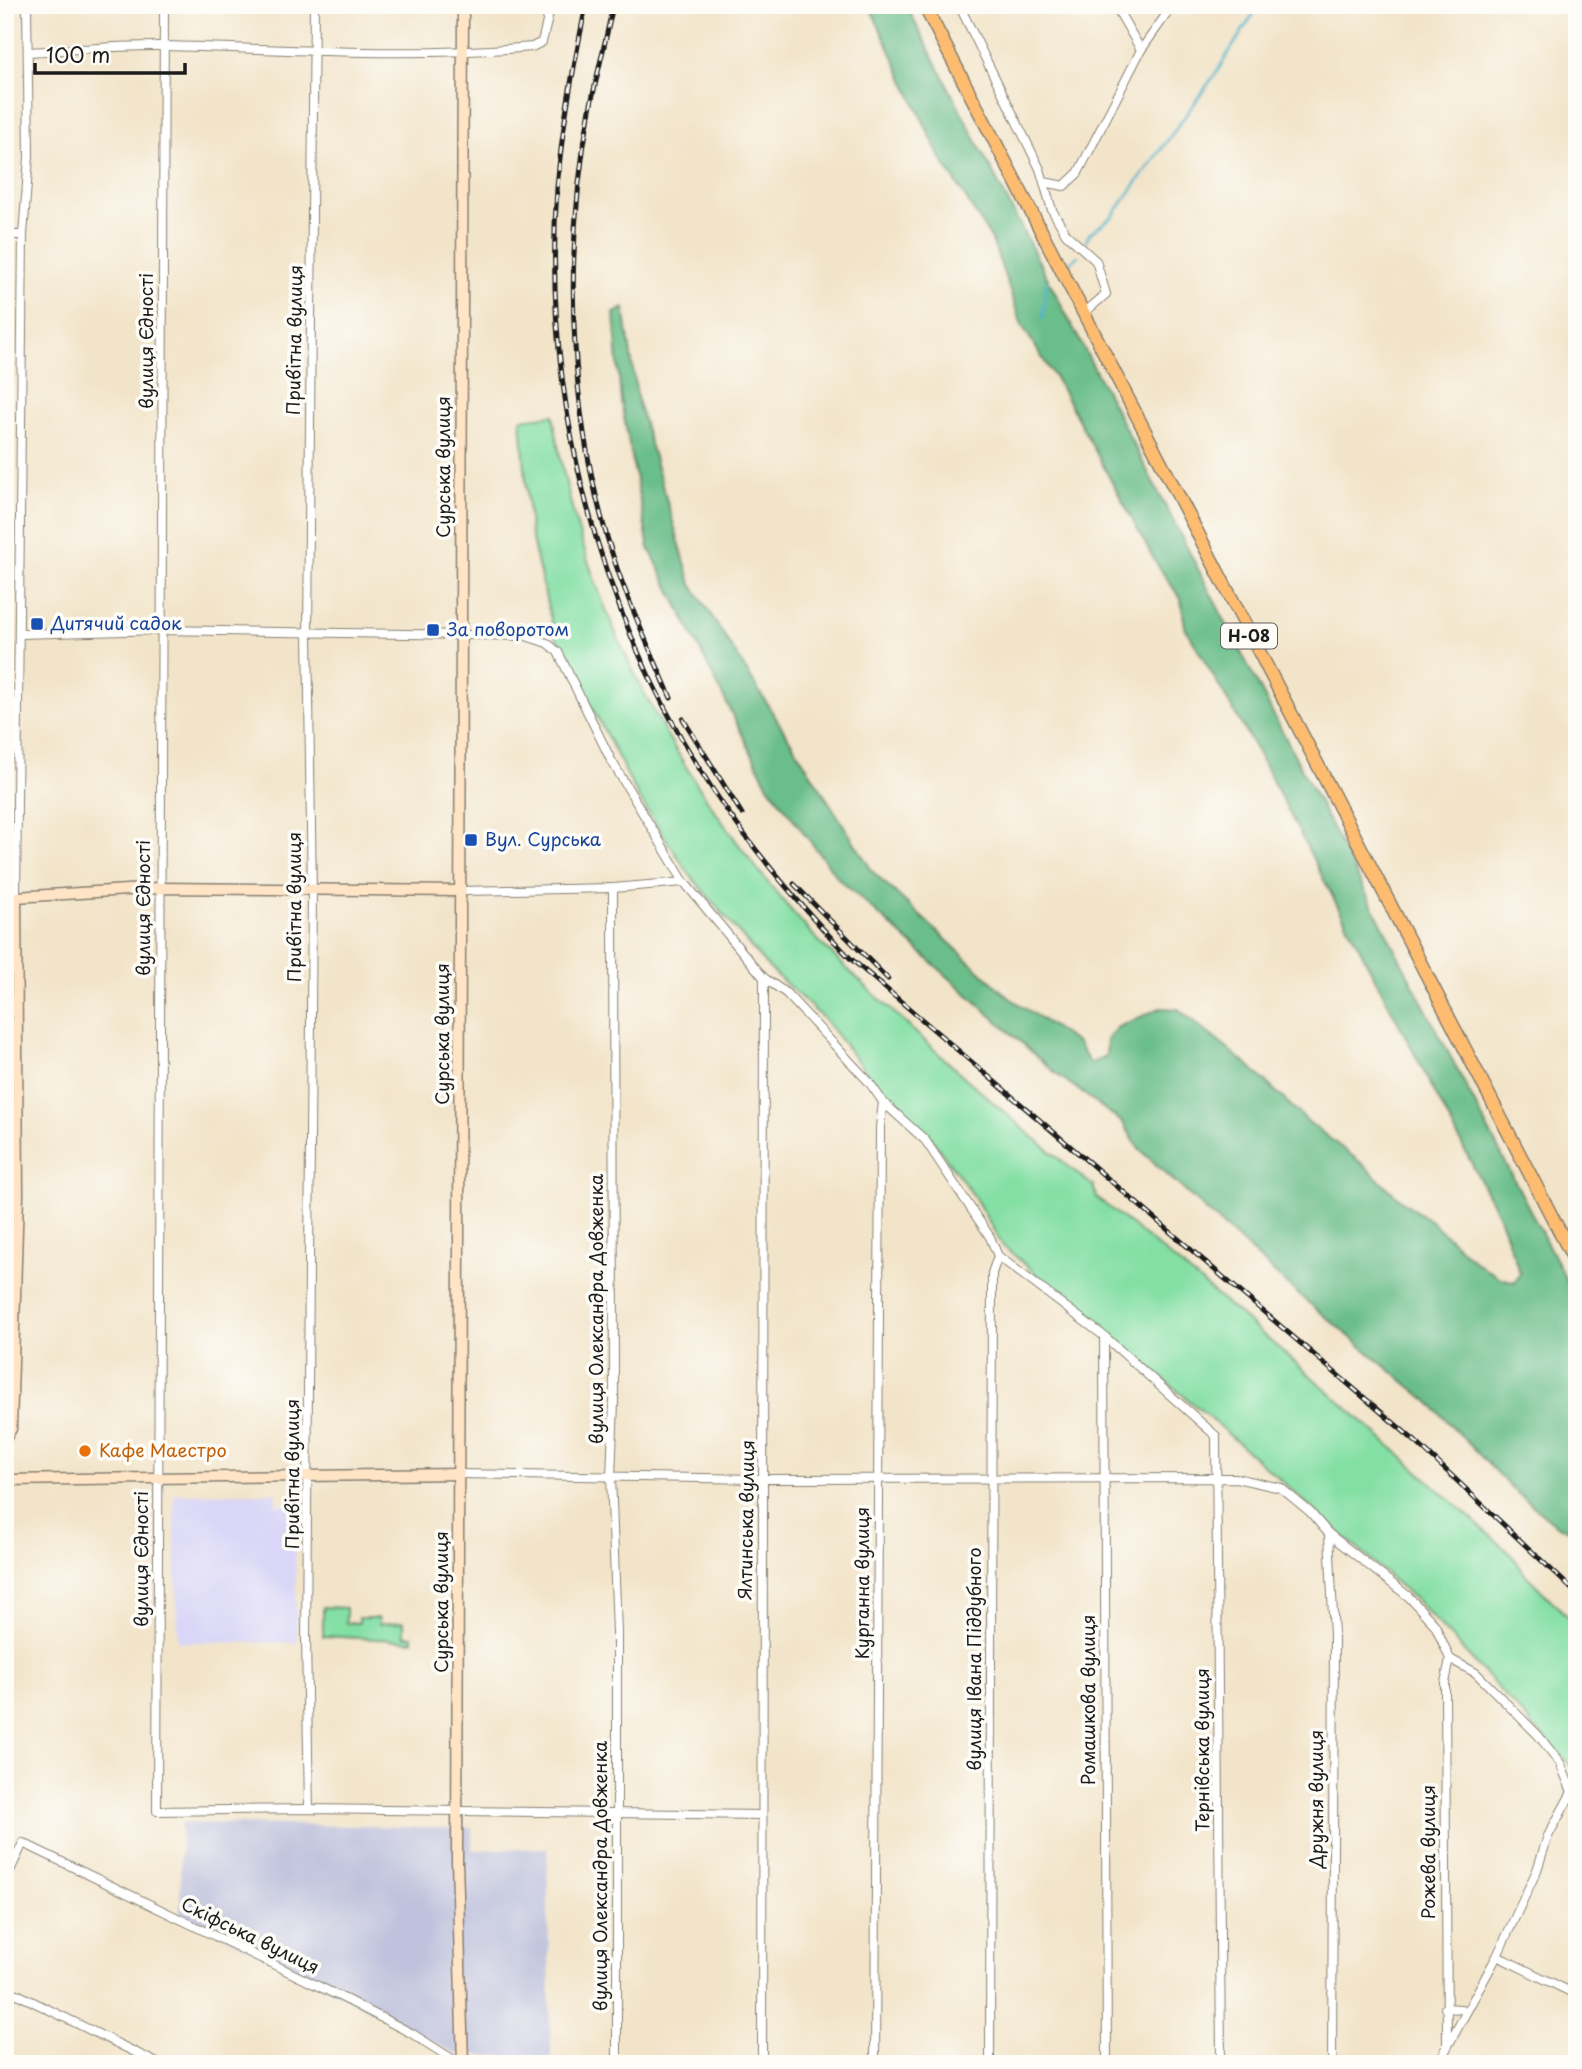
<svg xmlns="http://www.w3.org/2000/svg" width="1582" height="2069" font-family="'Playpen Sans',sans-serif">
  <rect width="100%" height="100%" fill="#fdfcf7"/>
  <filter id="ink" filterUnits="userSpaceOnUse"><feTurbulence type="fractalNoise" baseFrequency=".0143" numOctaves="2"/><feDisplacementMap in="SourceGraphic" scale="14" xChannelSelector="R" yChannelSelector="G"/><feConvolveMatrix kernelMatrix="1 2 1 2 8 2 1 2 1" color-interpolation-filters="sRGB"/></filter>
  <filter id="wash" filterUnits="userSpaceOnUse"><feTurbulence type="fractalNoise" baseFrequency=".00686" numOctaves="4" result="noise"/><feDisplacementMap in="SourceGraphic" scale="28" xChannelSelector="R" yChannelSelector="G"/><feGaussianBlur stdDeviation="1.57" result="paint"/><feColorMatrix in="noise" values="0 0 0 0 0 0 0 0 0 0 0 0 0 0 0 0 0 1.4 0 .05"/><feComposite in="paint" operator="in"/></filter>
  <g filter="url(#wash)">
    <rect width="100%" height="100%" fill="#f2e4c9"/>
    <!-- built -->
    <polygon fill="#d9d6f7" points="276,1493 276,1505 294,1504 297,1643 178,1642 174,1494"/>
    <!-- industrial -->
    <polygon fill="#c0c2dd" points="181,1823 472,1828 472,1850 547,1848 551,2060 455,2053 180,1914"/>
    <!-- green -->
    <g fill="#84dfa4" stroke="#507e60" stroke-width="2">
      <path d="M553,415C580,604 677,780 802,923C832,957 868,988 901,1019C963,1077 1026,1133 1093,1186L1097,1198C1241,1311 1377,1434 1513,1556L1524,1573L1577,1626V1773L1417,1601L1209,1417L1003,1246L974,1196L928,1134L887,1098L823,1018L765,964L689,874L639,798L554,633L530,531L521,419Z"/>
      <polygon points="323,1607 346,1608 346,1623 359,1623 359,1618 379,1618 379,1624 404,1622 404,1636 413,1636 413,1641 323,1636"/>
    </g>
    <!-- forest -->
    <polygon fill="#6bbe8a" stroke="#446d53" stroke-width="2" points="869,5 906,5 1577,1301 1577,1532 1558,1526 1511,1488 1429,1402 1298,1294 1139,1149 1123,1123 1053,1071 838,878 767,784 649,548 621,402 614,313 624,308 638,403 691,583 873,872 1007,996 1078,1044 1090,1064 1106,1056 1107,1040 1116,1028 1160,1008 1178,1009 1250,1067 1306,1120 1360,1162 1402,1201 1431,1221 1474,1261 1500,1278 1515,1282 1520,1273 1498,1214 1258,753 1185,627 1181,599 1156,563 1060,386 1022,325 992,240 939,155"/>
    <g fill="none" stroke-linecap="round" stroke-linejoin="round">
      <!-- stream -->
      <g stroke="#4db2cc" stroke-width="2.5">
        <polyline points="1086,241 1090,233 1112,217 1214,76 1259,5"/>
        <polyline points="1069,263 1078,256"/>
        <polyline points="1043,318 1046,281"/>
      </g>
    </g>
  </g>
  <g filter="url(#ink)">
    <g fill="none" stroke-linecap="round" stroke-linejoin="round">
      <!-- street casing -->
      <g stroke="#878072" stroke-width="10">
        <g id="street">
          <polyline points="164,5 157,1811 309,1809 761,1815"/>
          <polyline points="959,5 1040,169 1052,210 1066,234 1096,261 1106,294 1083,314"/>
          <polyline points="1115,5 1141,50"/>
          <path d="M28,52C74,50 120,45 166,46C289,49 410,58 532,47L542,42L551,5"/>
          <polyline points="1044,182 1064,186 1078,173 1141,50 1173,5"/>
          <polyline points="5,235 23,235"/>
          <polyline points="20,634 161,630 526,636 547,643 558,652 611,760 684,882 613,888 614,1402 611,1476 617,1632 617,2064"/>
          <polyline points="684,882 764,978 786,993 869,1082 883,1102 925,1140 990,1237 998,1256 1104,1336 1216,1436 1221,2064"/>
          <polyline points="461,891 613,888"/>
          <polyline points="5,897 16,897 23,235 29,157 27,5"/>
          <polyline points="1104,1336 1107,2064"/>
          <polyline points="459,1474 761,1479 1236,1478 1281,1488 1310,1512 1329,1534 1409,1597 1435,1625 1450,1659 1476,1673 1538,1735 1560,1763 1572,1792 1577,1794"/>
          <polyline points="1329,1534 1334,1636 1332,2064"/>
          <polyline points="1572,1792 1548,1836 1537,1870 1497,1956 1577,1995"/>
          <polyline points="309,1809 306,1637 312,892 308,633 314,5"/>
          <polyline points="5,1881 23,1843 347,2000 411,2033 460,2064"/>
          <polyline points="5,1988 159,2064"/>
          <polyline points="1445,2008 1461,2009 1466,2012"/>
          <polyline points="1447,2046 1445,1683 1450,1659"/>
          <polyline points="762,2064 764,978"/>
          <polyline points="875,2064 880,1127 883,1102"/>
          <polyline points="990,2064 992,1273 998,1256"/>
          <polyline points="1438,2064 1497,1956"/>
        </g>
      </g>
      <!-- secondary casing -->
      <g stroke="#878072" stroke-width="13">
        <g id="secondary">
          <polyline points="5,1439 11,1429 18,1195 16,897 159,888 461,891"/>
          <polyline points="5,1480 459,1474"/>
          <polyline points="463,2064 457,1861 463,5"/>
        </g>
      </g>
      <!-- primary casing -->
      <g stroke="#878072" stroke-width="15">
        <polyline id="primary" points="924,5 1577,1265"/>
      </g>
      <!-- street -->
      <use href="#street" stroke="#fff" stroke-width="8"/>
      <!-- secondary -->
      <use href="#secondary" stroke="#ffe4c6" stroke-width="10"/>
      <!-- primary -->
      <use href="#primary" stroke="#febc70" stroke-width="12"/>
      <!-- rail casing -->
      <g stroke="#1c1c1c" stroke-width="5">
        <g id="rail">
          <path d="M586,5C574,65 562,126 557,188C542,398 597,613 713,790C753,851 800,905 850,958L1416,1442L1577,1594"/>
          <path d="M613,5C606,40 597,74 590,109C562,256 568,429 618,571C633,614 653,656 671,698"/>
          <polyline points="683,719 742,814"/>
          <polyline points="794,884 888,979"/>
        </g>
      </g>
      <!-- rail -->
      <use href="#rail" stroke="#fdfcf7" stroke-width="2.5" stroke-dasharray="8" stroke-linecap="butt"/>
    </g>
  </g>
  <!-- markers -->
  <g fill="#1a4fb4" stroke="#fdfcf7" stroke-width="2.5">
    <rect x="30" y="617" width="14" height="14" rx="3.5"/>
    <rect x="426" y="623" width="14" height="14" rx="3.5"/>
    <rect x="464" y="833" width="14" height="14" rx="3.5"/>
  </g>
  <circle fill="#e8710a" stroke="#fdfcf7" stroke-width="2.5" cx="85" cy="1451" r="7"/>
  <g text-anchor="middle" stroke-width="7" stroke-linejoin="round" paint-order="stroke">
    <!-- shield labels -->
    <rect fill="#fdfcf7" stroke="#605f5e" stroke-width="2" x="1221" y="623.5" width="56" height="25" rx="5"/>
    <g font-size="16" font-weight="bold" fill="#1c1c1c">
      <text x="1249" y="642">Н-08</text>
    </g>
    <!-- street labels -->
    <g font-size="18" fill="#1c1c1c" stroke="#fdfcf7">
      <text transform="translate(295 340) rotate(-89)" y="6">Привітна вулиця</text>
      <text transform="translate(147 341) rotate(-90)" y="6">вулиця Єдності</text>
      <text transform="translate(444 467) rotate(-90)" y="6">Сурська вулиця</text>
      <text transform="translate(295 907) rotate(-90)" y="6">Привітна вулиця</text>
      <text transform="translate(144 908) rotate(-90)" y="6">вулиця Єдності</text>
      <text transform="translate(443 1034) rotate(-90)" y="6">Сурська вулиця</text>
      <text transform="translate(597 1309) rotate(-90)" y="6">вулиця Олександра Довженка</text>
      <text transform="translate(293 1474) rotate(-90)" y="6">Привітна вулиця</text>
      <text transform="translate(747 1520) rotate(-89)" y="6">Ялтинська вулиця</text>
      <text transform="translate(142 1559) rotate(-90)" y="6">вулиця Єдності</text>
      <text transform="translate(863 1583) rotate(-90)" y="6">Курганна вулиця</text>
      <text transform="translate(442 1602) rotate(-90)" y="6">Сурська вулиця</text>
      <text transform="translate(975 1659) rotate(-90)" y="6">вулиця Івана Піддубного</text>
      <text transform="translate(1089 1700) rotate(-90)" y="6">Ромашкова вулиця</text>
      <text transform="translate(1203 1750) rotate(-90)" y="6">Тернівська вулиця</text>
      <text transform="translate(1317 1799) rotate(-90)" y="6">Дружня вулиця</text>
      <text transform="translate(1429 1852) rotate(-90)" y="6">Рожева вулиця</text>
      <text transform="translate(601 1876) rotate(-90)" y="6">вулиця Олександра Довженка</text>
      <text transform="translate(250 1936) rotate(26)" y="6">Скіфська вулиця</text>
    </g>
    <!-- transit labels -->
    <g font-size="18" fill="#164399" stroke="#fdfcf7" text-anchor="start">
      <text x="51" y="630">Дитячий садок</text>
      <text x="447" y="636">За поворотом</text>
      <text x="485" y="846">Вул. Сурська</text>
    </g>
    <!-- food labels -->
    <g font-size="18" fill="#c56008" stroke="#fdfcf7" text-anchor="start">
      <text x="99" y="1457">Кафе Маестро</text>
    </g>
  </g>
  <!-- margin -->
  <rect width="1582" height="2069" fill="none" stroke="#fdfcf7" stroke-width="28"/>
  <!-- scale -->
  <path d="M35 63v10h150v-10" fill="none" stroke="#1c1c1c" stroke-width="3.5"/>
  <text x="46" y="63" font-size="21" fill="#1c1c1c" stroke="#fdfcf7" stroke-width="5" paint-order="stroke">100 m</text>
</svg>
